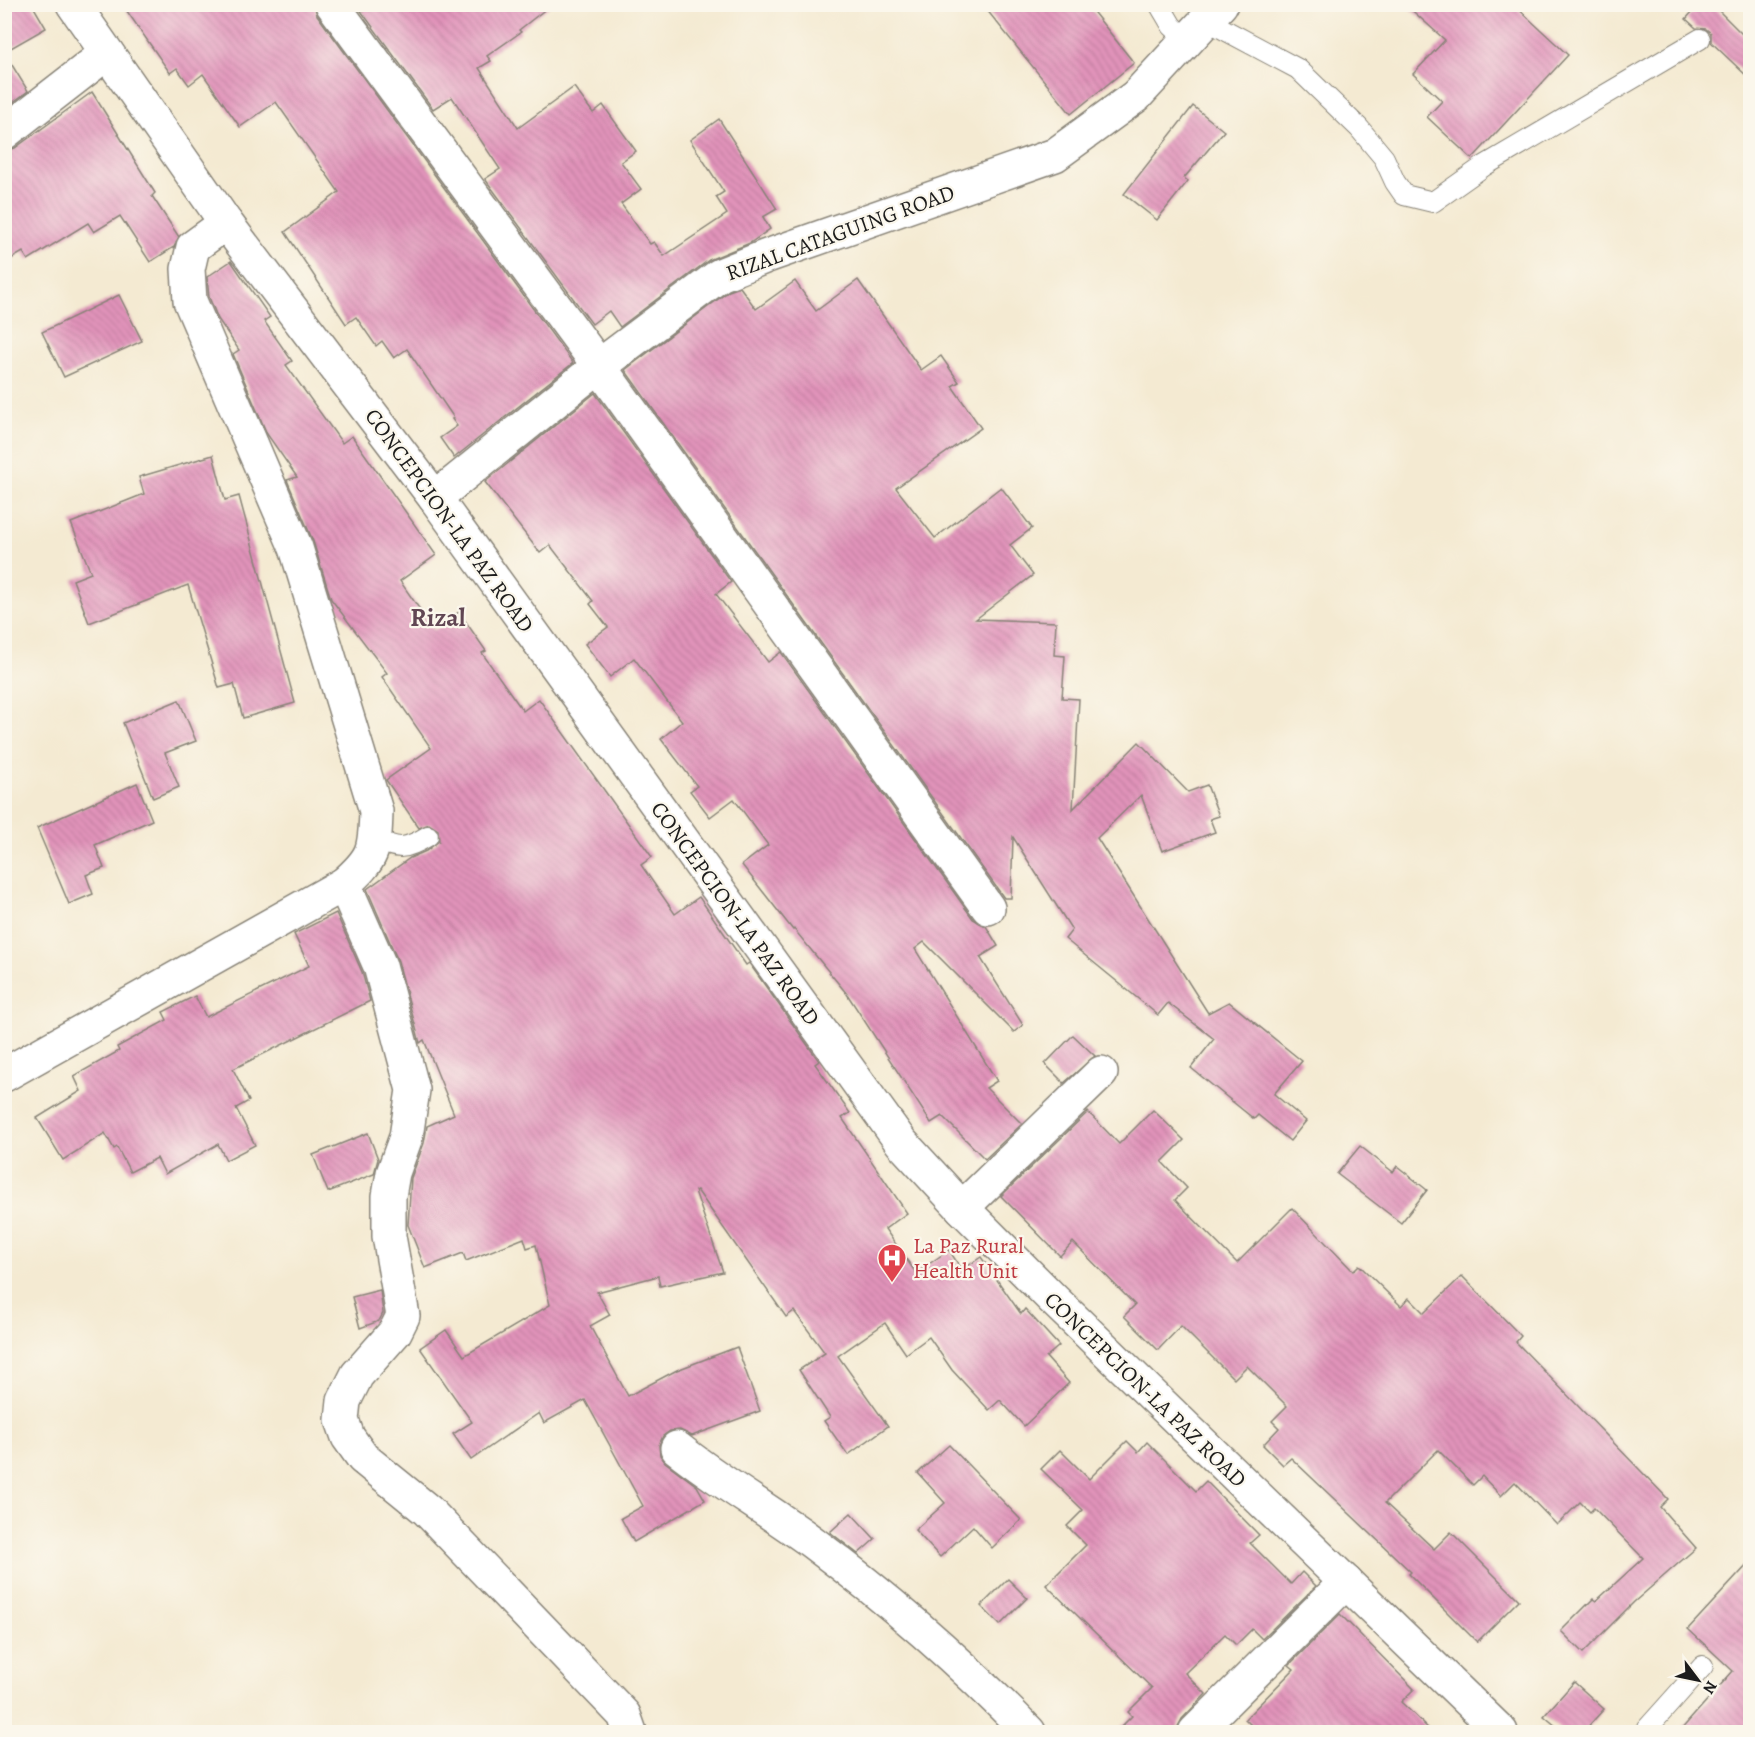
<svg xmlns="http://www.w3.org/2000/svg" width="1755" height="1737" font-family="Alegreya,serif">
  <defs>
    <pattern id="building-back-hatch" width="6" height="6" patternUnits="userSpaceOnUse" patternTransform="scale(1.5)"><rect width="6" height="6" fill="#e193ba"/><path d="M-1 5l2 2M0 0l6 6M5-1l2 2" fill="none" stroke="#c07e9f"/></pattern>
  </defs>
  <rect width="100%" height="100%" fill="#fbf7ec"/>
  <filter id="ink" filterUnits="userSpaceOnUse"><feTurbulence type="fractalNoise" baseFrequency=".0167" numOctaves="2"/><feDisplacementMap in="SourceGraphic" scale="12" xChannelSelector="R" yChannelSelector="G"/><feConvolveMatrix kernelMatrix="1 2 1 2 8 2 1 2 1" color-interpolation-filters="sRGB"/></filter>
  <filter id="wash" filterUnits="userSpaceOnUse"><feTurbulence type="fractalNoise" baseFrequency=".008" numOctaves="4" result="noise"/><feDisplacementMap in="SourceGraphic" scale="24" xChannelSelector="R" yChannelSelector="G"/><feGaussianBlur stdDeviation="1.35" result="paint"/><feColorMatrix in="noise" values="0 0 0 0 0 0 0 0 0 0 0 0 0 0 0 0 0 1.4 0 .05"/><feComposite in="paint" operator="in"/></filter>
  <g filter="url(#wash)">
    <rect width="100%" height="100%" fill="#f4ead2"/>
    <g id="blocks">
      <!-- building -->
      <g fill="url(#building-back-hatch)">
        <polygon points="4,4 32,4 46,28 4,52"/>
        <polygon points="122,4 314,4 317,15 573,363 454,458 440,438 457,426 452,419 454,418 407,349 394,358 382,341 376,346 356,317 346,324 285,232 339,192 276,102 240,127 203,74 189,85 177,68 170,73"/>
        <polygon points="356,4 552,4 519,30 521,32 487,56 491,61 479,68 518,128 574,87 593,113 603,105 636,151 621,162 641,189 621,204 650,244 654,242 664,256 727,214 716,197 724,192 690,140 719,119 777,209 763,217 770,229 750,243 709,260 620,327 609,311 592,324 485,179 500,169 452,97 433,109"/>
        <polygon points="982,4 1087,4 1134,63 1071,114"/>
        <polygon points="1405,4 1513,4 1568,55 1472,159 1427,117 1442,101 1413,74 1445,40"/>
        <polygon points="1699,4 1712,4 1750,42 1750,79 1711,42 1711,33 1706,29 1696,28 1686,19"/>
        <polygon points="4,52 28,91 4,109"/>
        <polygon points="92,92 155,193 152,196 179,237 174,247 150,262 120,216 94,232 88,223 28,260 23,252 4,263 4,151 15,148"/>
        <polygon points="1193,106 1224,131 1184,178 1188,181 1157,220 1124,194"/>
        <polygon points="231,261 270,317 264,321 292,361 286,365 342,443 352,436 436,555 400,581 434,630 459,612 486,651 482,653 523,711 539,699 652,857 641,865 675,914 699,897 746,965 749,963 819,1061 815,1064 850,1113 842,1118 907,1213 885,1229 916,1273 949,1250 962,1270 981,1257 1021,1314 1025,1309 1059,1346 1046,1357 1069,1383 1024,1426 1000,1400 989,1410 952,1370 929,1337 906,1354 885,1323 838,1356 888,1426 848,1455 824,1421 830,1417 799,1370 825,1353 794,1311 786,1317 697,1190 695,1191 723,1272 660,1286 658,1276 597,1292 610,1315 590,1326 628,1396 677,1370 737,1347 760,1411 692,1436 680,1430 670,1431 663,1436 659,1445 660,1455 665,1462 697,1486 705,1500 634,1542 621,1518 643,1506 585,1400 544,1423 539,1413 471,1460 453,1434 472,1422 420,1348 446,1330 464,1356 550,1305 536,1245 527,1248 524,1238 466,1261 463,1253 425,1268 408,1225 411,1178 424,1143 427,1126 454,1114 424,1040 420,1043 398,961 367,889 410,858 426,851 439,841 438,830 429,824 419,828 386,780 431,748 382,677 387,673 331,599 313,541 287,480 297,477 267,434 233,354 239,350 218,319 209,297 207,277"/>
        <polygon points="858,280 921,370 941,356 959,382 952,386 981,428 896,488 935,538 1001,487 1032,528 1010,545 1033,575 976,619 1056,622 1054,655 1065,656 1062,698 1079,699 1073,809 1139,742 1188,792 1207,785 1219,816 1210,819 1215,832 1162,851 1141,795 1097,838 1208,1013 1229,1002 1302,1061 1274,1094 1306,1121 1290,1141 1258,1115 1254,1119 1191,1068 1214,1039 1168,1003 1158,1015 1065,939 1072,930 1013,837 1011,898 1004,898 625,370 729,291 740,287 756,309 795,281 816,311"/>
        <polygon points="119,295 142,341 64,377 42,332"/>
        <polygon points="595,393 731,582 716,594 768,662 781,652 973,919 986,926 998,946 980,957 1023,1025 1014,1032 924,942 915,949 997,1081 986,1088 1022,1124 985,1159 942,1116 931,1123 847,994 794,929 793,930 742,865 768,845 734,799 710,817 690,791 697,786 661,739 682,721 634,658 610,677 585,644 608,627 590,604 593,601 550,545 540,553 485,482"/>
        <polygon points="213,455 225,500 239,496 295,703 243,718 234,684 219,688 188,585 89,623 73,580 91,573 71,523 144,494 139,477"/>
        <polygon points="179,700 196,741 165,753 179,787 153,798 123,723"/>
        <polygon points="137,783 152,820 95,845 104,868 86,875 93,894 69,904 37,828"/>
        <polygon points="336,913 362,972 370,1001 233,1069 249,1101 236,1108 255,1145 226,1160 218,1144 165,1174 157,1158 130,1172 117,1147 114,1149 105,1133 63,1160 37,1118 81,1091 74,1076 119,1051 117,1047 167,1020 163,1012 195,996 206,1017 309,966 294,934"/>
        <polygon points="1073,1035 1095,1056 1064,1083 1045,1064"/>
        <polygon points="1153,1110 1184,1140 1162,1162 1187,1188 1175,1200 1237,1263 1292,1208 1353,1271 1359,1265 1401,1306 1409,1298 1424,1313 1462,1276 1521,1336 1516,1342 1668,1499 1660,1507 1696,1548 1634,1602 1583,1653 1561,1631 1593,1599 1596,1601 1643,1558 1594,1508 1590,1512 1580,1502 1557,1525 1515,1482 1501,1496 1482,1476 1473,1485 1438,1450 1385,1503 1434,1549 1451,1532 1519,1600 1477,1642 1409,1574 1411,1572 1291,1458 1283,1465 1263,1445 1279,1428 1272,1421 1287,1406 1247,1366 1234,1379 1181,1326 1158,1350 1124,1316 1135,1305 1073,1242 1060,1256 1001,1196 1088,1112 1119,1144"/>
        <polygon points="368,1133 378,1159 374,1174 328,1192 313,1155"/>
        <polygon points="1360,1146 1393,1172 1397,1166 1427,1190 1401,1223 1337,1174"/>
        <polygon points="380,1290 383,1313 379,1321 360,1328 352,1297"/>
        <polygon points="1127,1441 1138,1452 1147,1442 1196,1491 1206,1481 1259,1535 1250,1543 1291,1584 1302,1572 1316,1586 1262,1639 1252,1629 1236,1645 1225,1634 1185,1673 1206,1694 1182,1719 1175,1732 1116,1732 1132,1716 1128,1712 1152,1688 1046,1585 1086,1545 1067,1526 1083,1510 1041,1469 1060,1450 1089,1479"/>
        <polygon points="949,1445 1021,1520 992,1548 973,1526 940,1557 915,1530 945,1503 918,1473"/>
        <polygon points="851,1513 875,1539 858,1554 830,1532"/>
        <polygon points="1750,1562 1750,1732 1679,1732 1733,1671 1688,1629"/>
        <polygon points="1008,1579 1027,1598 1000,1625 981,1606"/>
        <polygon points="1340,1614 1414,1689 1401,1702 1432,1732 1258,1732 1245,1719 1294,1669 1289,1665"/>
        <polygon points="1574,1682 1604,1709 1583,1732 1563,1732 1544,1716"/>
      </g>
    </g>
  </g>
  <g filter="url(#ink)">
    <use href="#blocks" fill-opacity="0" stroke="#888377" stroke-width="1.5"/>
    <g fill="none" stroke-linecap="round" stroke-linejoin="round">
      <!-- lane casing -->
      <g stroke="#888377" stroke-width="22">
        <g id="lane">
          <polyline points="1159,4 1172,26 1188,41"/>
          <polyline points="1206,20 1298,69 1359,128 1384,158 1395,182 1404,195 1433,202 1484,166 1700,39"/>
          <path d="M375,839C399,850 405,850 428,836"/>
          <polyline points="1644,1732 1703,1666"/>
        </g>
      </g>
      <!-- street casing -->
      <g stroke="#888377" stroke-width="36">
        <g id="street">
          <polyline points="332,4 599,366 988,908"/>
          <polyline points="4,133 107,53"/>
          <polyline points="344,884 380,966 413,1090 406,1137 393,1173 389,1196 389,1236 403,1316 395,1332 357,1375 344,1401 342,1420 348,1437 363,1458 427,1510 624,1715 630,1732"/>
          <path d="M4,1075L344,884C374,858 375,850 376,811L296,548L190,301L188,269L193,247L226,223"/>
          <polyline points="962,1208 1101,1073"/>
          <path d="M677,1448C720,1482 768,1510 812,1542C890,1600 962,1663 1029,1732"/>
          <polyline points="1195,1732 1346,1582"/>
        </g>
      </g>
      <!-- secondary casing -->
      <g stroke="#888377" stroke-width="36">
        <g id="secondary">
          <polyline points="73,4 226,223 435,498 901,1142 962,1208 1054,1300 1501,1732"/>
          <polyline points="435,498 599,366 720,275 767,256 1055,155 1136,96 1221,4"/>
        </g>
      </g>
      <!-- lane -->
      <use href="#lane" stroke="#fff" stroke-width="20"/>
      <!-- street -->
      <use href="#street" stroke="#fff" stroke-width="33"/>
      <!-- secondary -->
      <use href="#secondary" stroke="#fff" stroke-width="33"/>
    </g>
  </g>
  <!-- icons -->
  <defs>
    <g id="hospital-pin" transform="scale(1.5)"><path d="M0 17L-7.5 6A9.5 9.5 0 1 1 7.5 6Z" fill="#e0444e" stroke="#fbf7ec"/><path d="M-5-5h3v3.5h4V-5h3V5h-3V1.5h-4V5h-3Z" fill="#fff"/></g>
  </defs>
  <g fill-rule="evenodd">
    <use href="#hospital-pin" x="892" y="1258"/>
  </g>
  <g text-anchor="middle" stroke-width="4.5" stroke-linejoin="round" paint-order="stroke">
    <!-- street labels -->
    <g font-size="22" fill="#1c1c1c" stroke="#fbf7ec">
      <text transform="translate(840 232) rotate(-20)" y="8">RIZAL CATAGUING ROAD</text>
      <text transform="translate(450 520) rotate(54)" y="8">CONCEPCION-LA PAZ ROAD</text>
      <text transform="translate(736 913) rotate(54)" y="8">CONCEPCION-LA PAZ ROAD</text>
      <text transform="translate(1146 1389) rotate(44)" y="8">CONCEPCION-LA PAZ ROAD</text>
    </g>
    <!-- health labels -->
    <g font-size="22" fill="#be3a42" stroke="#fbf7ec" text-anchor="start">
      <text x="913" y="1253">La Paz Rural<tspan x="913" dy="25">Health Unit</tspan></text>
    </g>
    <!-- quarter labels -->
    <g font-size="26" font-weight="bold" fill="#614653" stroke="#fbf7ec">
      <text x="438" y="626">Rizal</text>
    </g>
  </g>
  <!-- margin -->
  <rect width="1755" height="1737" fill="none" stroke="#fbf7ec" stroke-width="24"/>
  <!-- north arrow -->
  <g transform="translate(1698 1680) rotate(122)" stroke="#fbf7ec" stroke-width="4.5" paint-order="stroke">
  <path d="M0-4.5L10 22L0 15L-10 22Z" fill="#1c1c1c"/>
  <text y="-9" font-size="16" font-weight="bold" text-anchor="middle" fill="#1c1c1c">N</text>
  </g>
</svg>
